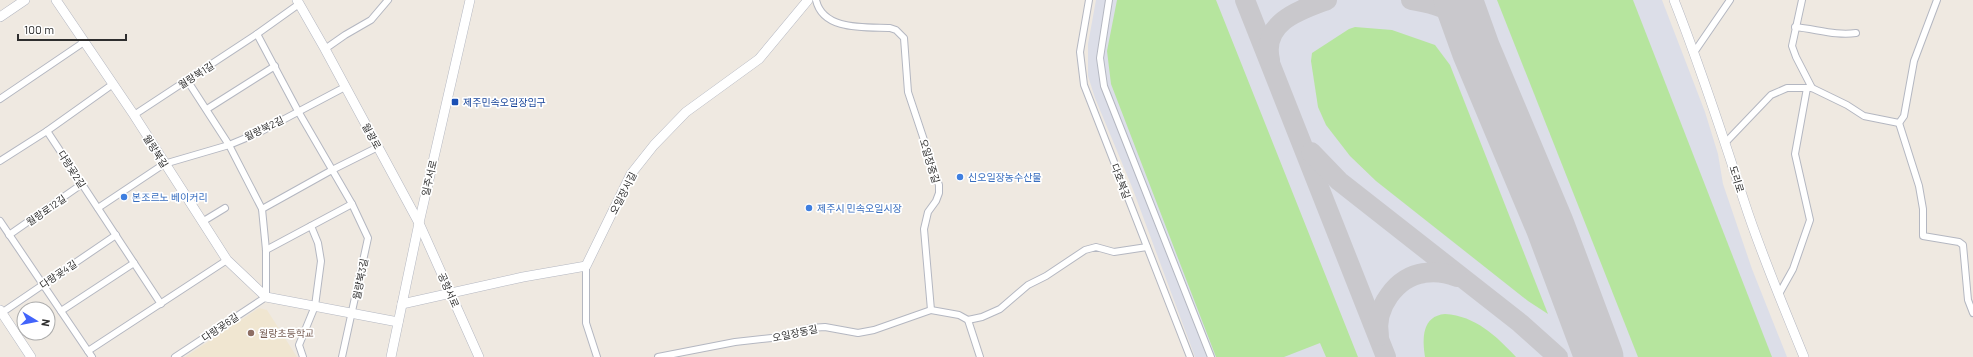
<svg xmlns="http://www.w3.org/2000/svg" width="1973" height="357" font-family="Barlow,'Noto Sans KR',sans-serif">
  <rect width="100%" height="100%" fill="#efe9e1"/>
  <!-- education -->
  <polygon fill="#f0e6d1" points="259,308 267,310 297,357 185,357"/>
  <!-- airport -->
  <polygon fill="#dcdee8" points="1096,0 1662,0 1705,112 1718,154 1723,184 1752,269 1787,357 1195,357 1132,187 1095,98 1088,76 1088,44"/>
  <!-- grass -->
  <g fill="#b6e59e">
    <polygon points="1117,0 1216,0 1358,357 1326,357 1320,343 1284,357 1216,357 1111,84 1107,51"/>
    <polygon points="1497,0 1633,0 1772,357 1638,357"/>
    <polygon points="1355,27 1392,30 1435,45 1450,65 1548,314 1528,301 1376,181 1350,156 1326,125 1318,107 1311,61 1312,53 1349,29"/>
    <path d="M1445,314C1476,316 1496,336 1516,357H1425C1422,338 1422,316 1445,314Z"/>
  </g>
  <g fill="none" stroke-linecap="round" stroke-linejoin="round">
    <!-- taxiway -->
    <g stroke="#c9c8cc" stroke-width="20">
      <polyline points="1245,0 1386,357"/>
      <path d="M1411,0C1453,7 1458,13 1476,50"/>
      <path d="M1270,60C1261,22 1300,10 1327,0"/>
      <polyline points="1311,152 1339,181 1520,323 1558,357"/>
      <path d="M1379,336C1374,308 1396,277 1424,273C1436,271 1447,273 1457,277"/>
    </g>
    <!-- runway -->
    <polyline stroke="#c9c8cc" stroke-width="49" points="1458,0 1476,50 1550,226 1599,357"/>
    <!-- street casing -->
    <g stroke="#b4b7c1" stroke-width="8">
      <g id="street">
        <path d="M816,0C823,31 865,27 890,28L896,30L904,38L908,92L939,185V193L936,201L928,212L924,229L931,310"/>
        <polyline points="1089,0 1080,52 1084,85 1190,357"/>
        <polyline points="1109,0 1100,58 1104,86 1211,357"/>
        <polyline points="1802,0 1792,46 1796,57 1812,88"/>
        <path d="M1795,27C1816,29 1836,36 1856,33"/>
        <polyline points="257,34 298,111 352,204 368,238 342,357"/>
        <polyline points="325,49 345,35 371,20 388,0"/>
        <polyline points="1695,51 1730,0"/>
        <polyline points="0,99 84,42"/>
        <polyline points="207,109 275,66"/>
        <polyline points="134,115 257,34 299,4"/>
        <polyline points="1899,123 1919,186 1923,209 1923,236 1959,242 1963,245 1968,300 1973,313"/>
        <polyline points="1899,123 1904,116 1914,61 1937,0"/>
        <polyline points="47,131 161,304"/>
        <polyline points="1726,142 1771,95 1787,88 1812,88 1847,105 1864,116 1899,123"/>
        <polyline points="0,161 47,131 113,84"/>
        <polyline points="98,208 164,164 229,145 258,133 345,87"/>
        <polyline points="262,209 332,170 378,147"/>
        <polyline points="0,221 92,357"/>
        <polyline points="202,222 225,208"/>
        <polyline points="9,235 82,184"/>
        <polyline points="266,250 352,204"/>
        <polyline points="586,266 586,323 597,357"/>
        <polyline points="1779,294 1793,269 1810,220 1795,154 1807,88"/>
        <polyline points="931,310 959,315 968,320 980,357"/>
        <polyline points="61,311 134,263"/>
        <polyline points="0,314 116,235"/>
        <polyline points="968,320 982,317 1000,309 1028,285 1046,276 1085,250 1096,247 1114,252 1147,247"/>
        <polyline points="88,351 227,260"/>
        <polyline points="175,357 266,297 266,250 262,209 229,145 187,80"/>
        <polyline points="303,357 299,345 315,306 321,261 318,243 311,226"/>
        <polyline points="658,357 735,342 781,337 810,328 825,327 858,333 874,330 931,310"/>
      </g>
    </g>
    <!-- secondary casing -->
    <g stroke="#b4b7c1" stroke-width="10">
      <g id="secondary">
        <polyline points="56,0 134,115 227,260 266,297 398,322"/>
        <polyline points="297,0 325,49 419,223 479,357"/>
        <path d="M1674,0C1700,66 1722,133 1744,201C1761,254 1783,305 1804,357"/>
        <polyline points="0,17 25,0"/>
        <polyline points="402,304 523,277 586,266 631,174 654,145 686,112 759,59 808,0"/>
        <polyline points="0,310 31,357"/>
        <polyline points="391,357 419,223 470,0"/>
      </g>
    </g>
    <!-- street -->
    <use href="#street" stroke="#fff" stroke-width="6"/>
    <!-- secondary -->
    <use href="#secondary" stroke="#fff" stroke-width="9"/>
  </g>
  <!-- markers -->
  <rect fill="#1a4fb4" stroke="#fff" stroke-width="1.5" x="451" y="98" width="8" height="8" rx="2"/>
  <g fill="#3f7fe0" stroke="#fff" stroke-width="1.5">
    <circle cx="960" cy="177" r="4"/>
    <circle cx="124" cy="197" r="4"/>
    <circle cx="809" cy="208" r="4"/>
  </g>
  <circle fill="#8d6e63" stroke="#fff" stroke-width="1.5" cx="251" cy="333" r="4"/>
  <g text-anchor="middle" stroke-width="3.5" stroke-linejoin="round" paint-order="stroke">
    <!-- street labels -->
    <g font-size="10" fill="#2e2e2e" stroke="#fff">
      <text transform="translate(196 75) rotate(-33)" y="4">월랑북1길</text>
      <text transform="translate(264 128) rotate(-26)" y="4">월랑북2길</text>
      <text transform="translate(372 136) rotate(61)" y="4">월광로</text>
      <text transform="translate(156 151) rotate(58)" y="4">월랑북길</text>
      <text transform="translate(930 161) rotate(73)" y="4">오일장중길</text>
      <text transform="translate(72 169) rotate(57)" y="4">다랑곶2길</text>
      <text transform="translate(429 178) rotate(-77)" y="4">일주서로</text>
      <text transform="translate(1737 179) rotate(73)" y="4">도리로</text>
      <text transform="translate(1121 181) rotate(69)" y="4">다호북길</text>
      <text transform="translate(623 193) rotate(-63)" y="4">오일장서길</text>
      <text transform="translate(46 210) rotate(-35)" y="4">월랑로12길</text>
      <text transform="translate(58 274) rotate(-34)" y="4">다랑곶4길</text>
      <text transform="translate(360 279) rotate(-79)" y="4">월랑북3길</text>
      <text transform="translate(449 290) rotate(66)" y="4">공항서로</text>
      <text transform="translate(220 327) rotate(-34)" y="4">다랑곶6길</text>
      <text transform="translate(795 333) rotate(-12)" y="4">오일장동길</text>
    </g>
    <!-- transit labels -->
    <g font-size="10" fill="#164399" stroke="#fff" text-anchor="start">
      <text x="463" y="106">제주민속오일장입구</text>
    </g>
    <!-- shop labels -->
    <g font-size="10" fill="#366cbe" stroke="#fff" text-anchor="start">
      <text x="968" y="181">신오일장농수산물</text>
      <text x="132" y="201">본조르노 베이커리</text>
      <text x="817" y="212">제주시 민속오일시장</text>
    </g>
    <!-- education labels -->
    <g font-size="10" fill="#785e54" stroke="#fff" text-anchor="start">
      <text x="259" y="337">월랑초등학교</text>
    </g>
  </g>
  <!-- north arrow -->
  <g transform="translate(36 321) rotate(100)"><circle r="19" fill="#ffffff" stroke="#ababab"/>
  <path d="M0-3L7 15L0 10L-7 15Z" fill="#4264fb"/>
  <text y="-6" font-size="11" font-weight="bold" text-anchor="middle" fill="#2e2e2e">N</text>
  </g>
  <!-- scale -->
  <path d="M18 34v6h108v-6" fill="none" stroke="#2e2e2e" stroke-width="2"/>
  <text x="24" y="34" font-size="12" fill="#2e2e2e" stroke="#ffffff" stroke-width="3" paint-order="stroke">100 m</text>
</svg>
